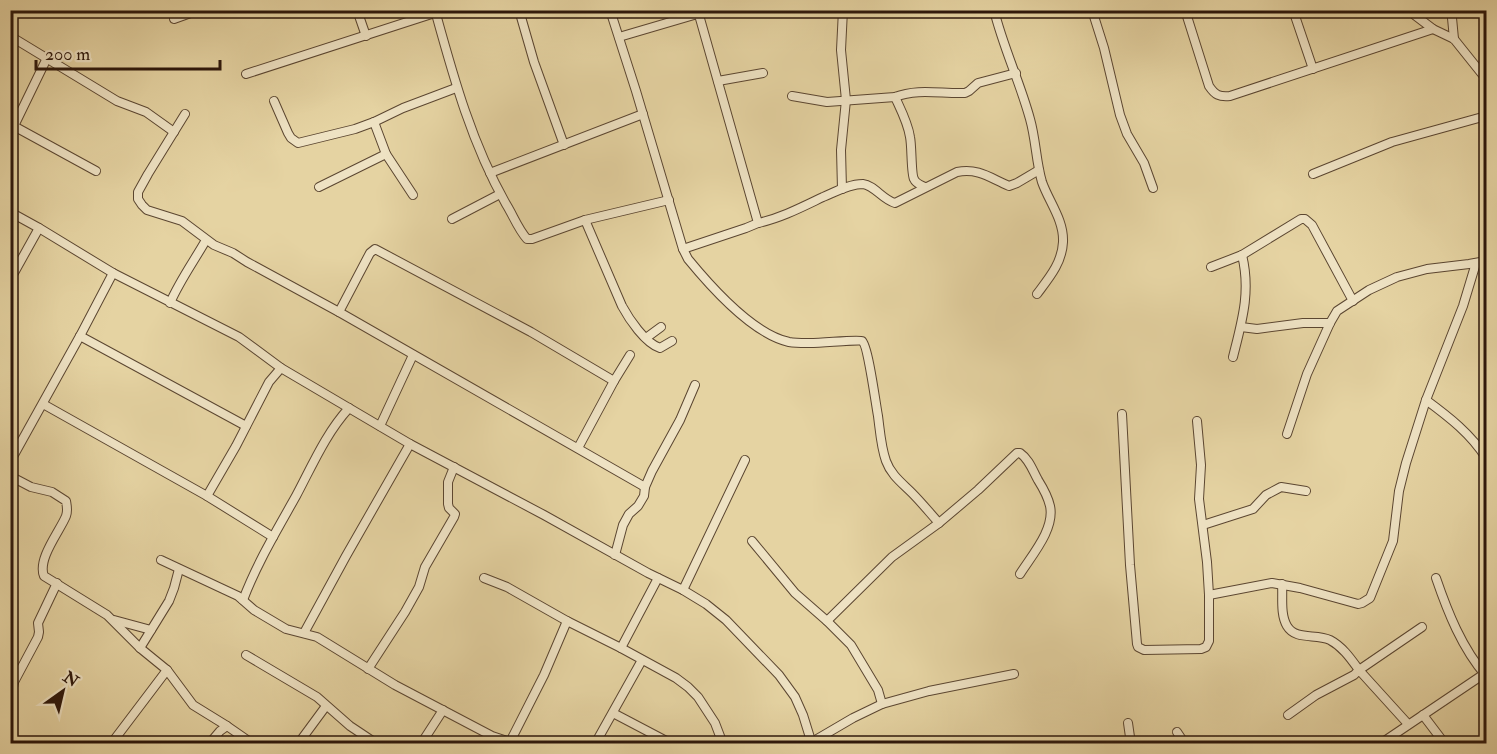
<svg xmlns="http://www.w3.org/2000/svg" width="1497" height="754" font-family="'IM FELL Double Pica',serif">
  <rect width="100%" height="100%" fill="#e5d3a2"/>
  <filter id="stains"><feTurbulence type="fractalNoise" baseFrequency=".00333" numOctaves="4"/><feColorMatrix values="0 0 0 0 .2 0 0 0 0 .09 0 0 0 0 .02 0 0 0 .5 -.17"/></filter>
  <radialGradient id="worn" r=".72"><stop offset=".6" stop-color="#630" stop-opacity="0"/><stop offset="1" stop-color="#630" stop-opacity=".3"/></radialGradient>
  <g fill="none" stroke-linecap="round" stroke-linejoin="round">
    <!-- minor casing -->
    <g stroke="#5b4631" stroke-width="10">
      <g id="minor">
        <polyline points="357,10 366,36"/>
        <polyline points="519,10 534,62 564,145"/>
        <path d="M610,10L636,91L683,249L688,259C711,287 753,334 789,342C795,343 802,343 807,343C816,344 858,339 862,341C868,345 876,406 878,416C880,431 881,447 886,461C891,475 902,483 912,493C921,502 930,513 939,523"/>
        <path d="M994,10C1003,47 1020,82 1030,119C1036,140 1036,162 1042,182C1049,202 1064,220 1063,242C1062,263 1049,278 1037,294"/>
        <polyline points="1092,10 1104,48 1120,115 1127,134 1144,163 1153,188"/>
        <path d="M1185,10L1209,86C1215,95 1219,97 1230,96L1433,29"/>
        <polyline points="1293,10 1313,69"/>
        <polyline points="1408,10 1433,29 1454,39 1486,79"/>
        <polyline points="1450,10 1452,18 1454,39"/>
        <path d="M436,14C454,79 472,144 506,204C513,215 518,229 527,239H532L585,220L669,200"/>
        <polyline points="174,19 199,10"/>
        <polyline points="10,36 117,101 146,112 174,132"/>
        <polyline points="619,37 711,10"/>
        <polyline points="246,74 444,10"/>
        <polyline points="718,81 763,73"/>
        <path d="M792,96L827,102L895,97C918,88 941,94 965,93L969,91L978,83L1016,73"/>
        <path d="M895,97C901,110 908,123 910,137C912,146 911,174 914,179C916,184 921,185 925,187"/>
        <polyline points="274,101 288,133 291,138 298,143 355,129 374,122 403,108 456,88"/>
        <polyline points="185,114 148,174 138,192 138,199 142,205 147,210 182,221 214,245 233,253 247,262 339,312 645,487"/>
        <polyline points="374,122 386,154 413,195"/>
        <polyline points="10,124 96,171"/>
        <polyline points="14,126 47,58"/>
        <polyline points="490,173 643,114"/>
        <polyline points="1313,174 1392,142 1486,116"/>
        <polyline points="319,187 386,154"/>
        <polyline points="842,189 841,150 846,100 841,50 843,10"/>
        <polyline points="10,212 39,228 113,273 239,337 281,368 410,444 544,515 648,573 683,590 706,604 726,620 779,675 795,697 803,715 812,744"/>
        <polyline points="452,219 500,194"/>
        <path d="M585,220L622,306C629,319 645,343 660,348L672,341"/>
        <path d="M758,223C781,218 802,207 823,197C835,192 849,184 863,184C874,185 883,200 895,203L957,172C979,168 990,178 1009,186L1017,183L1039,170"/>
        <polyline points="683,249 746,228 758,223 699,15"/>
        <polyline points="1211,267 1242,255 1301,219 1305,219 1312,225 1353,301"/>
        <polyline points="10,280 39,228"/>
        <path d="M170,303C180,280 194,261 206,240"/>
        <polyline points="339,312 370,253 375,249 531,332 614,381"/>
        <polyline points="1241,327 1257,329 1303,323 1330,323"/>
        <polyline points="80,336 246,426"/>
        <polyline points="646,338 661,327"/>
        <path d="M1233,357C1242,321 1251,292 1242,255"/>
        <path d="M1426,400C1449,417 1471,434 1486,458"/>
        <polyline points="43,404 207,496 273,537"/>
        <polyline points="1122,414 1130,565 1137,644 1138,647 1144,650 1201,649 1206,647 1209,641 1209,595 1207,562 1199,499 1201,465 1197,421"/>
        <polyline points="380,426 413,355"/>
        <polyline points="1287,434 1307,374 1330,323 1337,311 1369,290 1397,277 1427,269 1469,264 1486,261"/>
        <polyline points="578,448 614,381 630,355"/>
        <polyline points="10,462 80,336 113,273"/>
        <path d="M10,476L31,487L52,492L66,501C67,507 68,511 66,516C60,531 37,559 44,576L107,615L140,648L167,670L193,705L227,726L253,744"/>
        <polyline points="207,496 236,446 269,382 281,368"/>
        <polyline points="1203,525 1253,509 1266,495 1281,487 1306,491"/>
        <polyline points="752,541 795,593 827,621 851,645 878,690 882,704"/>
        <polyline points="615,555 623,525 629,514 638,506 644,496 645,487 652,471 680,420 695,385"/>
        <polyline points="161,560 238,596 254,610 286,629 317,637 395,685 492,736 510,742"/>
        <polyline points="484,578 507,587 567,621 621,648 676,678 688,687 698,697 715,723 723,744"/>
        <path d="M1436,578C1448,613 1462,648 1486,676"/>
        <path d="M1282,584C1283,597 1280,614 1287,626C1296,641 1316,633 1330,640C1343,647 1351,659 1359,670L1422,627"/>
        <polyline points="683,590 745,460"/>
        <polyline points="1209,595 1272,583 1300,588 1358,604 1362,603 1370,598 1393,541 1399,491 1406,463 1426,400 1463,306 1476,263"/>
        <path d="M243,600C257,563 277,530 296,496C312,466 326,433 349,408"/>
        <polyline points="114,620 151,630"/>
        <path d="M827,621L892,557L939,523L978,490L1017,453H1020C1029,459 1033,471 1038,480C1043,488 1048,497 1050,506C1055,529 1032,555 1020,574"/>
        <polyline points="304,633 346,556 410,444"/>
        <polyline points="140,648 169,601 174,588 179,569"/>
        <polyline points="621,648 658,578"/>
        <polyline points="246,655 317,697 350,726 377,744"/>
        <polyline points="368,669 405,612 419,587 425,567 454,517 455,514 449,508 448,504 448,482 454,467"/>
        <polyline points="10,703 14,682 38,637 39,632 38,623 57,583"/>
        <polyline points="613,713 672,744"/>
        <polyline points="1288,715 1316,695 1354,675 1359,670 1408,724"/>
        <polyline points="1423,715 1445,744"/>
        <polyline points="1128,723 1131,744"/>
        <polyline points="1177,732 1185,744"/>
        <polyline points="812,742 853,718 882,704 929,691 1014,674"/>
        <polyline points="512,743 510,742 544,675 567,621"/>
        <polyline points="111,744 167,670"/>
        <polyline points="209,744 220,731 227,726"/>
        <polyline points="298,744 326,706"/>
        <polyline points="421,744 443,710"/>
        <polyline points="595,744 642,660"/>
        <polyline points="1380,744 1484,674"/>
      </g>
    </g>
    <!-- minor -->
    <use href="#minor" stroke="#eee2c3" stroke-width="8"/>
  </g>
  <!-- margin -->
  <rect width="1497" height="754" fill="none" stroke="#e5d3a2" stroke-width="36"/>
  <rect x="12" y="12" width="1473" height="730" fill="none" stroke="#2d170b" stroke-width="3"/>
  <rect x="18" y="18" width="1461" height="718" fill="none" stroke="#2d170b" stroke-width="1.5"/>
  <!-- north arrow -->
  <g transform="translate(63 691) rotate(34)" stroke="#eee2c3" stroke-width="4.5" paint-order="stroke">
  <path d="M0-4.5L10 22L0 15L-10 22Z" fill="#2d170b"/>
  <text y="-9" font-size="16" font-weight="bold" text-anchor="middle" fill="#2d170b">N</text>
  </g>
  <!-- scale -->
  <path d="M36 60v9h184v-9" fill="none" stroke="#2d170b" stroke-width="3"/>
  <text x="45" y="60" font-size="18" fill="#2d170b" stroke="#eee2c3" stroke-width="4.5" paint-order="stroke">200 m</text>
  <rect width="100%" height="100%" filter="url(#stains)"/>
  <rect width="100%" height="100%" fill="url(#worn)"/>
</svg>
